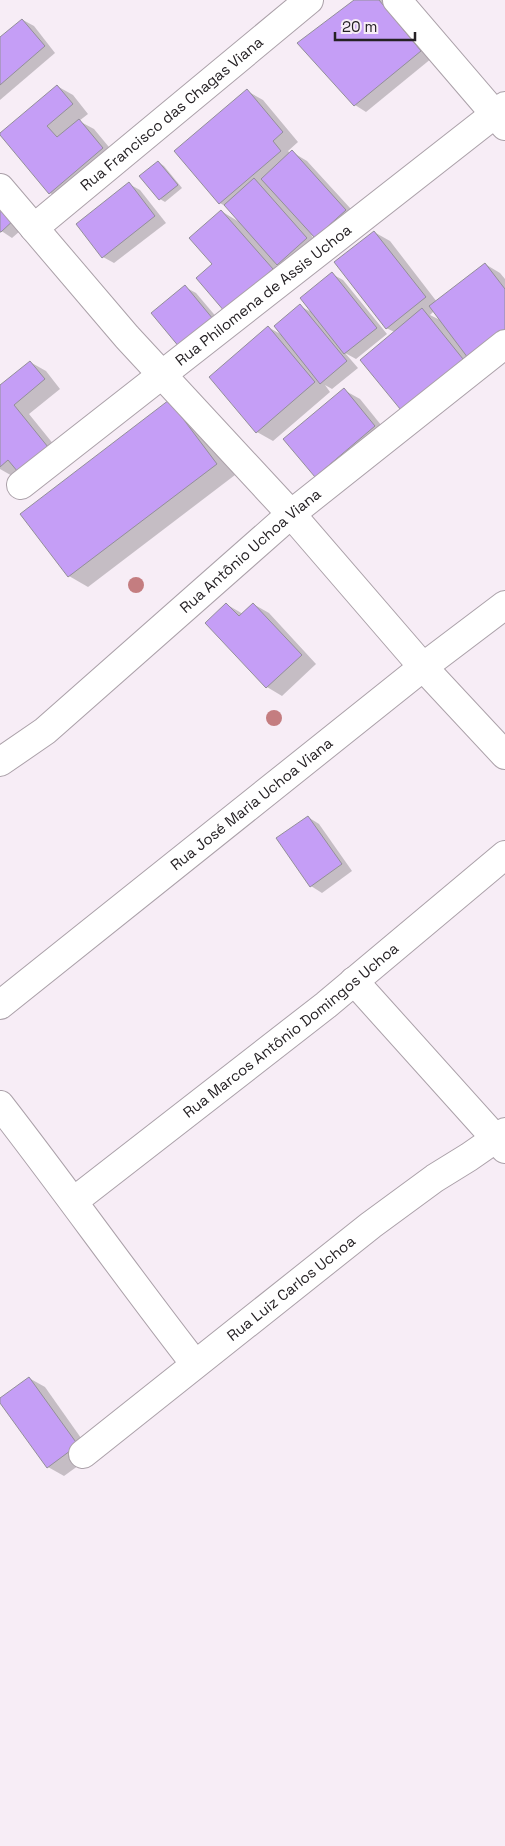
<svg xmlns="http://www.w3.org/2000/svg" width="505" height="1846" font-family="'Space Grotesk',sans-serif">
  <rect width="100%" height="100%" fill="#f7edf6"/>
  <!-- shadow -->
  <g fill="#0003" fill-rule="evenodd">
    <polygon points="356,0 384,0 432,58 366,112 355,105"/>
    <polygon points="23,20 34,26 55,53 0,100 0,39"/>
    <polygon points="57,86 73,95 88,114 79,121 94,129 118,158 65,202 50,193 1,134"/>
    <polygon points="247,91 263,100 298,142 288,151 290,153 292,152 307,161 361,220 331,246 311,235 322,248 293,273 274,262 288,279 242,320 213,265 221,211 241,223 230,209 220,203 176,151"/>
    <polygon points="158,162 164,166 182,188 165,202 160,199"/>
    <polygon points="129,184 140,190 166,223 114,263 103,257"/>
    <polygon points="0,194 28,224 12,238 0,230"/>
    <path d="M374,232L390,241L437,302L485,264L500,273L505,279V356L482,373L386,328ZM434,311L442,321L430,315Z"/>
    <polygon points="332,274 343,280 387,334 356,359 345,353 358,368 332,389 325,385 330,392 273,441 257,432 268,327 282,335 300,306 313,313"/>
    <polygon points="185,287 196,293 224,326 181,347"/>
    <polygon points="30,362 46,371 60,389 29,414 63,456 14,477 0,469 0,387"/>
    <polygon points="344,390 360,399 390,436 331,485 315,476"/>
    <polygon points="169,402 188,413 235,475 88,587 69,576 22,514"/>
    <polygon points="226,604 243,614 253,604 269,613 316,664 282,696 267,687 206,623"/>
    <polygon points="308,817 319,824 352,871 322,893 311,886"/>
    <polygon points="29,1378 45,1387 93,1455 64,1476 48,1467 0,1401"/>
  </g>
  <!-- building -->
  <g fill="#c59ef6" stroke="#938f99">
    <polygon points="354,0 379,0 421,51 354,106 297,43"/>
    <polygon points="22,19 45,46 0,85 0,37"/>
    <polygon points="57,85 73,104 47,126 57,137 79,119 103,148 49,194 0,135 0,133"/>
    <polygon points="247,89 283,132 273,141 281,151 219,204 174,151"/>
    <polygon points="292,150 346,210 315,238 261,179"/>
    <polygon points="158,161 178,185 159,200 139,176"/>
    <polygon points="254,178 307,238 277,265 224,205"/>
    <polygon points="129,182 155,216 102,258 76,224"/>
    <polygon points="0,198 17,217 1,232 0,232"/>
    <polygon points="221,210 273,269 225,312 196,278 212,264 189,238"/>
    <polygon points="374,231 426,297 386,329 334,262"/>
    <polygon points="485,263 505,289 505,336 471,362 429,306"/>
    <polygon points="332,272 377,328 344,354 300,298"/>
    <polygon points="185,285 213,319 180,348 151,313"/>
    <polygon points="300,304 347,361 320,384 274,326"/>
    <polygon points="422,308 467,364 405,415 360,360"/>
    <polygon points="268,326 315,382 256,433 209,377"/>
    <polygon points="30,361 45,379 14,405 48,447 18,472 8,460 0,467 0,385"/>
    <polygon points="344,388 375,426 315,477 283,439"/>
    <polygon points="169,400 217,464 68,577 20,514"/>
    <polygon points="226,603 239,616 253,603 302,655 266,688 205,623"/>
    <polygon points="308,816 342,864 310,887 276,838"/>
    <polygon points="29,1377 78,1445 47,1468 0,1403 0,1398"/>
  </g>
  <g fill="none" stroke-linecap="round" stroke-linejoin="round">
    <!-- minor casing -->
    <g stroke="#aba1a9" stroke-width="30">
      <g id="minor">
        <polyline points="397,0 505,126"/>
        <polyline points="0,188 127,337 291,514 423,667 505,755"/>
        <path id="s1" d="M34,228L309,0"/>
        <path id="s2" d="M21,485L505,106"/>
        <path id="s3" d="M0,762L45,731L291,514L505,344"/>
        <polyline points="354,981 505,1149"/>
        <path id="s4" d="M0,1005L423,667L505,605"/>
        <path d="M0,1105C66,1190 128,1278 195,1364"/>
        <path id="s5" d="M74,1201L326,1005L505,855"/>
        <path id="s6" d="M83,1454L371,1225L435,1178L469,1157L505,1132"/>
      </g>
    </g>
    <!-- minor -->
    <use href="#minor" stroke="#fff" stroke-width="28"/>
  </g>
  <!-- trees -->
  <g fill="#c47d80">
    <circle cx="136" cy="585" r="8"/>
    <circle cx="274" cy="718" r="8"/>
  </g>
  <g text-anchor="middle" stroke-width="4.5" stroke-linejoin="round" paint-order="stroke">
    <!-- street labels -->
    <g font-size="15" fill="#252124" stroke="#f7edf6">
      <text dy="5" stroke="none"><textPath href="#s1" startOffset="179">Rua Francisco das Chagas Viana</textPath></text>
      <text dy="5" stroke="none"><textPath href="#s2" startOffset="308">Rua Philomena de Assis Uchoa</textPath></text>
      <text dy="5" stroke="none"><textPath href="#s3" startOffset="328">Rua Antônio Uchoa Viana</textPath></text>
      <text dy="5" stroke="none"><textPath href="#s4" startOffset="322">Rua José Maria Uchoa Viana</textPath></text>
      <text dy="5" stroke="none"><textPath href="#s5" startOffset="276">Rua Marcos Antônio Domingos Uchoa</textPath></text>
      <text dy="5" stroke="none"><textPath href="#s6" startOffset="266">Rua Luiz Carlos Uchoa</textPath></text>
    </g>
  </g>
  <!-- scale -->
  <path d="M335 32v8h80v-8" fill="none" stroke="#252124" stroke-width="2.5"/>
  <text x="342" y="32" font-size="15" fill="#252124" stroke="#f7edf6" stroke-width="4" paint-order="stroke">20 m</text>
</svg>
